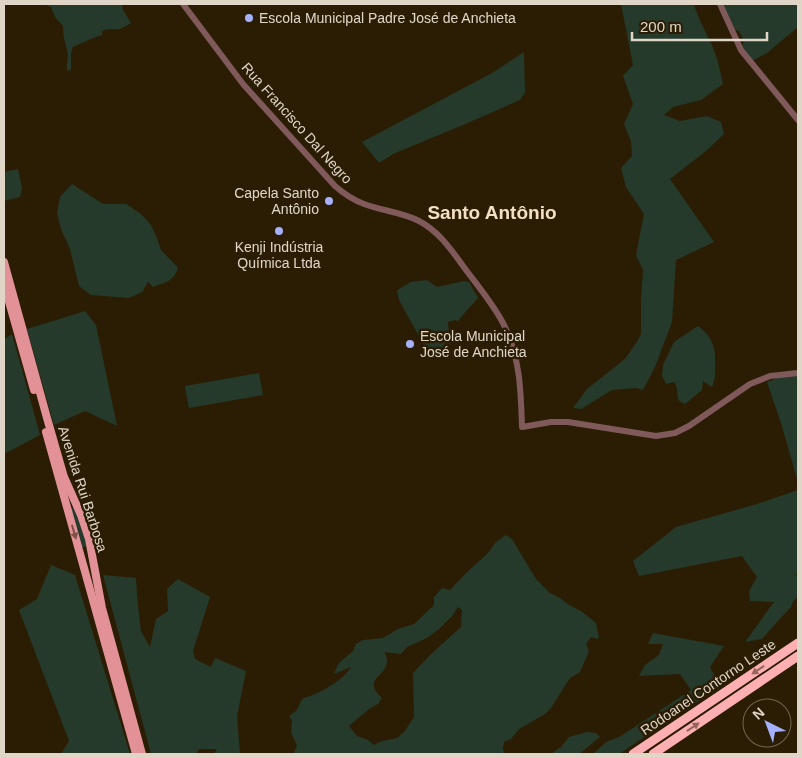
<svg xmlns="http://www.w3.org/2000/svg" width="802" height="758" font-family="Arial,sans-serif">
  <rect width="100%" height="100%" fill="#2b1d04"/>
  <!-- green -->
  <g fill="#253a2b" fill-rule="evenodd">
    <path d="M45,4H124L122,5L123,10L131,23C127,25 123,28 119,29C112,30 108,28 102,31V35L93,38L73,47L71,53V70L67,71C66,64 69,57 67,50C65,40 63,38 63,26L55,17L51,7Z"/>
    <path d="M621,4H694C698,18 705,31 712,45C717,57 720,70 723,84L701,100L673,107L664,115L680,121L707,116L721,122L724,134L706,151L670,179L714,242L676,260L672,322L655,367L643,390L636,388L612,390L581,409L573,408L587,389L625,359L638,340L641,334V300L643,270L636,255L644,214L626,187L621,168L632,156L631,141L624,124L633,104L623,76L633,65Z"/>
    <polygon points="723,4 798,4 798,27 767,53 752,61 742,46 744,41 739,31 735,30"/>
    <polygon points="524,52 525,92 520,100 463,125 393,154 379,163 362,142 492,73"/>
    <polygon points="18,169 22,188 20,197 4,201 4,172"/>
    <path d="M72,184L103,204H126L141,214L151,225L157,238L161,250L178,268C173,282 166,282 153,287L148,282L142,292L129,298L91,295L79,286L70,249L61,229L57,213L60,197Z"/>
    <path d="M427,280L437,287L464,281L469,282L478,298C471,306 464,313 458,321L455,320L448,322L450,345L437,350L429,351L425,347L399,300L397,290L411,282Z"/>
    <polygon points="85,311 96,325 117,426 85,411 54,425 27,329"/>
    <path d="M698,326C714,338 716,349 715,368C715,375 715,381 712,387L703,381L702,390L685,404L679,401C676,393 679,389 674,382L666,384L662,376L663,365L674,342Z"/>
    <polygon points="12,334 40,435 4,454 4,339"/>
    <polygon points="259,373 263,395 189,408 185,386"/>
    <polygon points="782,376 798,376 798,482 781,423 767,382"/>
    <polygon points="798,490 798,571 796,575 798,577 798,596 792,603 791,607 777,622 762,639 745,642 774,602 750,601 749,591 757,577 742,556 639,576 633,561 676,527 757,504"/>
    <polygon points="76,507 87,546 80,548 70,509"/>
    <path d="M506,535L512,539L536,579L550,593L560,598L569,605L581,611L596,623L599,637L597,639L591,637L586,644L589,651L580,672L570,678L551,708L545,714L519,729L511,739L504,742L503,748L504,754H293L297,746L291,732L292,721L289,716L297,710L302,699C319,693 341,683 351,667L334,674L338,664L353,651L356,644L363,640L383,638L398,629L414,624L434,605V597L442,588L450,590L467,572L488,553L496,542ZM458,607L462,610L461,627L431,654L413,673L414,717L405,731L397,738L382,741L374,745L368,740L357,736L349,726L369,709L378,704L382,698C360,678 389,677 387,659C387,659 385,652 384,652L401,654L407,647L427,638L439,629L452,616Z"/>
    <polygon points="51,565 75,575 130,754 61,754 69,741 19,610 37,599"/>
    <polygon points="103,575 136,578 137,596 141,631 150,647 156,619 168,611 167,589 178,579 210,597 193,651 195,659 211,667 215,658 246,671 237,716 240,754 214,754 217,749 199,749 196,754 151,754"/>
    <polygon points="653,633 724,646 710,667 717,680 710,693 619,754 593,754 606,742 619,737 691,690 680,674 639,676 645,665 659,655 663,644 648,644"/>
    <polygon points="587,732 596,733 600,737 579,754 551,754 561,747 569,737"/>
  </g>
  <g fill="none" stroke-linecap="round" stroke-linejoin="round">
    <!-- minor -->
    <g stroke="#80595b" stroke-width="6">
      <path d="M183,4L243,84L335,186C343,193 353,200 364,204C382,211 402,212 419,221C440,232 452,251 466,270C479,287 493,304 503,323C520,355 521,392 522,427L551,422H568L656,436L675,433L689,426L750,384L770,376L798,373"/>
      <polyline points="720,4 741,50 798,120"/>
    </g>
    <!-- major -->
    <g stroke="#e29196" stroke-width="8">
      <polyline points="4,262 47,418 64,477 81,515 89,539 102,608 142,754"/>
      <polyline points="4,284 34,390"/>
      <polyline points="46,432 136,754"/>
    </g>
    <!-- highway -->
    <g stroke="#fdafb2" stroke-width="9">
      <polyline points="633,754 798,643"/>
      <polyline points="653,754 798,656"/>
    </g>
  </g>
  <!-- one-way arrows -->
  <defs><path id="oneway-solid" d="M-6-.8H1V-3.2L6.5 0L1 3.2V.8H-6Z" transform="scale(1.25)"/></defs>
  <use fill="#7d5146" href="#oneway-solid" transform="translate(74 532) rotate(74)"/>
  <g fill="#94665b">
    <use href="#oneway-solid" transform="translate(758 670) rotate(146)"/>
    <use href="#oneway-solid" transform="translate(693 727) rotate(-34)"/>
  </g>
  <!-- markers -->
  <g fill="#a5b1fc" stroke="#2b1d04" stroke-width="2">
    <circle cx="249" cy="18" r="5"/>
    <circle cx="329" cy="201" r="5"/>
    <circle cx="279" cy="231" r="5"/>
    <circle cx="410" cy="344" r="5"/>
  </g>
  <g text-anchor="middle" stroke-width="5" stroke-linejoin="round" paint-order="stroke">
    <!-- poi labels -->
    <g font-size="14" fill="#e0d6c8" stroke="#2b1d04" text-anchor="start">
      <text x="259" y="23">Escola Municipal Padre José de Anchieta</text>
      <text x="319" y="198" text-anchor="end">Capela Santo<tspan x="319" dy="16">Antônio</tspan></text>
      <text x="279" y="252" text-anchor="middle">Kenji Indústria<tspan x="279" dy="16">Química Ltda</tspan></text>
      <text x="420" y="341">Escola Municipal<tspan x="420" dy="16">José de Anchieta</tspan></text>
    </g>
    <!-- street labels -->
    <g font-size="14" fill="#e0d6c8" stroke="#2b1d04">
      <text transform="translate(297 123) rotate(48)" y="5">Rua Francisco Dal Negro</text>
      <text transform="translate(83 489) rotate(72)" y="5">Avenida Rui Barbosa</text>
      <text transform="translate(708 687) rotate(-34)" y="5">Rodoanel Contorno Leste</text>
    </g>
    <!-- district labels -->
    <g font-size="19" font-weight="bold" fill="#f3dfc2" stroke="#2b1d04">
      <text x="492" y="219">Santo Antônio</text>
    </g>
  </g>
  <!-- border -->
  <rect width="802" height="758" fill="none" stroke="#e0d6c8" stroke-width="10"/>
  <!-- north arrow -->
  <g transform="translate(767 723) rotate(318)"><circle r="24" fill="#2b1d04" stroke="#736752"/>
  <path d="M0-4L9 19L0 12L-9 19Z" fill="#a5b1fc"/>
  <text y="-8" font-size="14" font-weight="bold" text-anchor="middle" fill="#e0d6c8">N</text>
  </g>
  <!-- scale -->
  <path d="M632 32v8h135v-8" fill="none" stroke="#e0d6c8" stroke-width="2.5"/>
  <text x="640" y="32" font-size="15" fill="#e0d6c8" stroke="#2b1d04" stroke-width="4" paint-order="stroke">200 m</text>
</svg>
